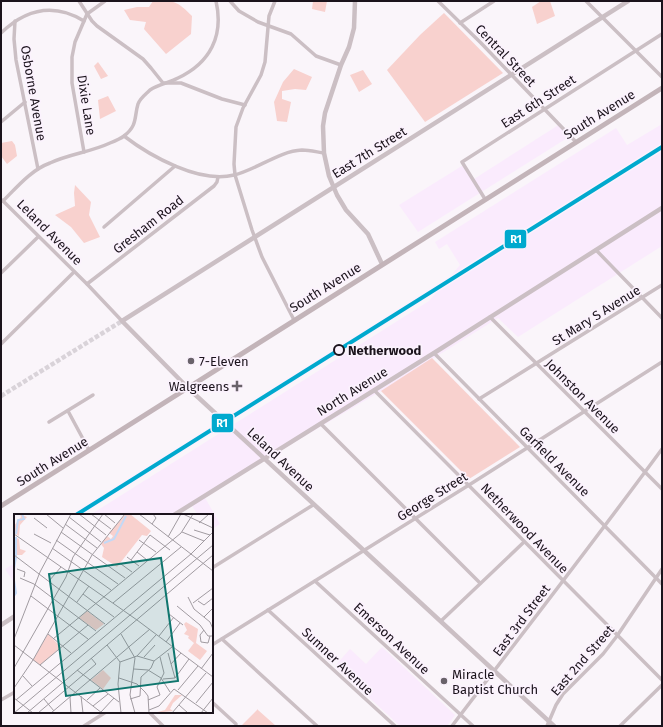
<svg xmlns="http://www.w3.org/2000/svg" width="663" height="727" font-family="'Fira Sans',sans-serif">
  <rect width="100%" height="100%" fill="#faf5fa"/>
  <!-- built -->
  <g fill="#faebfd">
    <polygon points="560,124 572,135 418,232 399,205 465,164 474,179"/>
    <polygon points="662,124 662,246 518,337 498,318 381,391 204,496 220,524 212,529 212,515 198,515 190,503 171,515 90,515 429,301 460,265 447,244 439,249 435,242 616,128 627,145"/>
    <polygon points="15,563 15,584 5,569"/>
    <polygon points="382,647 455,715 447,726 400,726 335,666 350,649 366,664"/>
  </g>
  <!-- green -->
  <g fill="#f8d1ce">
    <path d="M153,1C175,1 176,0 192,16L191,34L166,54L144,29L146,22L130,20L124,10L137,7H149Z"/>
    <polygon points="313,1 327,1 325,12 312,9"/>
    <polygon points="541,1 550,1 555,16 537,24 532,7"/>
    <polygon points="444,13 503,73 425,122 387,70 420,35"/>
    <polygon points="98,62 108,76 101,79 94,66"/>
    <polygon points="294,69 312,77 306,90 295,89 282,91 282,99 291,102 287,122 277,121 274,102 283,82"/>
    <polygon points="363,70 372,84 359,92 350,75"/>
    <polygon points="108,96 116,111 100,119 98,100"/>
    <polygon points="12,141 15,145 17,156 7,164 1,156 1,143"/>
    <polygon points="75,185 91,202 89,215 100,237 84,243 71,227 55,215 75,206 74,193"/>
    <polygon points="432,358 520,447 469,479 381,391"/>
    <polygon points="258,709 258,710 276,726 241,726"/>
  </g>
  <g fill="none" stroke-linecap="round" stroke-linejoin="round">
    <!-- tertiary-tunnel -->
    <polyline stroke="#d9d3d9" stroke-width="4.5" stroke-dasharray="4.5 2" stroke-linecap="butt" points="1,396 122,321"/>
    <!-- minor -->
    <g stroke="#cbbfc4" stroke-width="3.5">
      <polyline points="79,1 92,21 97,26 143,59 151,68 163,83 181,83 222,99 245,105"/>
      <polyline points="230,1 239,11 258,22 291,34 316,56 341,65"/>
      <polyline points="275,1 269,16 265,62 261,75 243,108 236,127 234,164 235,175 252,230 262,257 294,320"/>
      <polyline points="438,1 481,43 576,142"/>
      <polyline points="586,1 662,77"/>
      <polyline points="15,21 14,39 16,60 38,169"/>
      <polyline points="460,23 494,1"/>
      <path d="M1,33C26,9 53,2 84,21"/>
      <polyline points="1,122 25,102"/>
      <path d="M124,136C150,156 200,184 234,175C256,170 279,151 302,150C309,150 317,152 324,153"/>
      <polyline points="84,152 72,83 72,57 75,42 87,14 105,1"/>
      <polyline points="485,199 462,162 662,34"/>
      <polyline points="2,200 87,284 122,321"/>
      <path d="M3,201C17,187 31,170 50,163C69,154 91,152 110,143C115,141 120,139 124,136C138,125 134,117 138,104C140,98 146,94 150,90C159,84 169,83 178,78C210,63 224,36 216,1"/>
      <polyline points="104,227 175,166"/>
      <polyline points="596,250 662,318"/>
      <polyline points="1,273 38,237"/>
      <polyline points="87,284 214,186 217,182 218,177"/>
      <polyline points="490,317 662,489"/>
      <polyline points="1,344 74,272"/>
      <polyline points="434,353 662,584"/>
      <polyline points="374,390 662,680"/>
      <polyline points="479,399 662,285"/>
      <polyline points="68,411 89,450"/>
      <polyline points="49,422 93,395"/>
      <polyline points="321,424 480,583"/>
      <polyline points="212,568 313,505"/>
      <polyline points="315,581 473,726"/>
      <polyline points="268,610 395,726"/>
      <polyline points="441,621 524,542"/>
      <polyline points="222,639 317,726"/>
      <polyline points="212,645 469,485 662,362"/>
      <polyline points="1,700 15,692"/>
      <polyline points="212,702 236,724"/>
      <polyline points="149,712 163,726"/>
      <polyline points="84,726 106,712"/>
      <path d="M452,726C522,634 593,543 662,449"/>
      <polyline points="547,726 556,705 563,694 603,654 617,636 662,569"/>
      <polyline points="620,726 662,685"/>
    </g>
    <!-- tertiary -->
    <g stroke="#cbbfc4" stroke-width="4.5">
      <polyline points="355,1 354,28 349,47 341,65 325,113 323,126 324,153 329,176 337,195 346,210 368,234 382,264"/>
      <polyline points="174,515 434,353 662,208"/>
      <polyline points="1,625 15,616"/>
      <polyline points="554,726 188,388 122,321 628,1"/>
    </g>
    <!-- secondary -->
    <polyline stroke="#c3b4b9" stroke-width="5" points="1,506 662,88"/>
    <!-- rail-1 casing -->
    <g stroke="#fbf2fd" stroke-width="7">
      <polyline id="rail-1" points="76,515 662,147"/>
    </g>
    <!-- rail-1 -->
    <use href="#rail-1" stroke="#00a9ce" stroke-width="4"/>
  </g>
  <!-- markers -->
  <circle fill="#fbf2fd" stroke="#1b131c" stroke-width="2" cx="339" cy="350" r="5"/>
  <g fill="#69626a" stroke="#fbf2fd" stroke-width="1.5">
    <circle cx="191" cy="361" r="4"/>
    <path d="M235 380h4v4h4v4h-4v4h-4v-4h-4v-4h4z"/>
    <circle cx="444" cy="681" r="4"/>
  </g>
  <g text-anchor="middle" stroke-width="3.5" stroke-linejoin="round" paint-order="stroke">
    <!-- street labels -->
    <g font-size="13" fill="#1b131c" stroke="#fbf2fd">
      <text transform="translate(506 55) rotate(46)" y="5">Central Street</text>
      <text transform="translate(34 93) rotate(80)" y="5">Osborne Avenue</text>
      <text transform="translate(538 101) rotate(-33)" y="5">East 6th Street</text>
      <text transform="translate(87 105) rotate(81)" y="5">Dixie Lane</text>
      <text transform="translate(599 114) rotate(-32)" y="5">South Avenue</text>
      <text transform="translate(369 152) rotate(-32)" y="5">East 7th Street</text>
      <text transform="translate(148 224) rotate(-38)" y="5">Gresham Road</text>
      <text transform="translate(50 232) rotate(45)" y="5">Leland Avenue</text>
      <text transform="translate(325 287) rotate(-32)" y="5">South Avenue</text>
      <text transform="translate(596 315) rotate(-32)" y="5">St Mary S Avenue</text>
      <text transform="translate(352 391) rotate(-32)" y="5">North Avenue</text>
      <text transform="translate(583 396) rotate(45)" y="5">Johnston Avenue</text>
      <text transform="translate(281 459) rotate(43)" y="5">Leland Avenue</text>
      <text transform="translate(52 461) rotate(-32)" y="5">South Avenue</text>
      <text transform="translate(555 461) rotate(45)" y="5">Garfield Avenue</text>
      <text transform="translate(432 496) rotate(-32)" y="5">George Street</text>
      <text transform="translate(525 528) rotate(46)" y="5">Netherwood Avenue</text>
      <text transform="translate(521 620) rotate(-53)" y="5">East 3rd Street</text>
      <text transform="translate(392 638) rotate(43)" y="5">Emerson Avenue</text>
      <text transform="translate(582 660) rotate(-49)" y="5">East 2nd Street</text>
      <text transform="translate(338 661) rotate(43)" y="5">Sumner Avenue</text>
    </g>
    <!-- stop labels -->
    <g font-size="13" font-weight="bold" fill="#1b131c" stroke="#fbf2fd" text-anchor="start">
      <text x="348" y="355">Netherwood</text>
    </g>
    <!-- poi labels -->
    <g font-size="13" fill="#1b131c" stroke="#fbf2fd" text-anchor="start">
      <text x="199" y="366">7-Eleven</text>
      <text x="229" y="391" text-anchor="end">Walgreens</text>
      <text x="452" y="679">Miracle<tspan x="452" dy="15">Baptist Church</tspan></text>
    </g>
  </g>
  <!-- overview -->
  <g transform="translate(14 514)">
    <rect width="199" height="199" fill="#faf5fa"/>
    <path d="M6,0L13,3L6,11L5,22L0,19V12L7,3ZM112,0H116L137,17L133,22L128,21L103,53L88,43L90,34L87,30L93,22L97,25L99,22L95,19ZM1,23L5,25L6,35L12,37L8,41H2ZM73,97L90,110L82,116L65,104ZM172,108L184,115L182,129L193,137L186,146L174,137L180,129L174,124L175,122L170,120L173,116L170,110ZM34,120L47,133L26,151L19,146ZM89,156L97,164L89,175L77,166ZM161,181H168L159,189L156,195L159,197L140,199L151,196Z" fill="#f8d1ce"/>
    <path fill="none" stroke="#c3d9f6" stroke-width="2" d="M2,20L4,6L10,5L8,0M2,23V42M90,29L100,25L112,2M0,55L2,43M0,66L2,79L0,82"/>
    <path fill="none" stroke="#a19ba1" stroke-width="1" d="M32,0L49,14M65,0L92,21M77,0L97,15M90,0L101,9M125,0L199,57M169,0L199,14M55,3L87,28M20,4L33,14M185,9L195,0M51,10L83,34M138,10L142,4L139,0M180,16L196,21M47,18L111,64M168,18L190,27M0,20L123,106L199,163M20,20L37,29M154,23L167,0M42,26L104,70M125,26L142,38M38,34L97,76M123,38L133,46M0,41L91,110M113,43L125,52M117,46L136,21L156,36M107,50L118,58M3,55L11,58L10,63M6,64L20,70L82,117M35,67L47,53M69,80L100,103M17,82L74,125M174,83L180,95L196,108L199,115M184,87L190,91L199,84M63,88L75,72M99,89L167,33M179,89L199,74M163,92L186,111L194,122H199M155,100L169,111M190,103L199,94M190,116L186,121L187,128L194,129L196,122M34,120L57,139M107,120L121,144L116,181L121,199M145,122L160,103M0,125L26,58L57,0M39,125L167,19L179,0M152,128L166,109M0,131L88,199M93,131L106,148L104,170L107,199M154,139L161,164M123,142L142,121M130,143L141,131M106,148L123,142L140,147M157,150L167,139M26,151L74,111M0,154L52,63L59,43L89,0M120,155L134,156L147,164L156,178M187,155L199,139M63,156L105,188M9,162L18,172M105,164L123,170L131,178L134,182L135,199M149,165L161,164L175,145M0,174L19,146L78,41L111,0M164,176L184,152M67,182L69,199M56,183L57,199M0,184L19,199M30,185L40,197M116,185L126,182L127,163L137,154L140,147L158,133M2,186L177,40L199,18M73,186L86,174M134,186L146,181L143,173L150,159L146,143M182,189L199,168M165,191L174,199M79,192L94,180M135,196L145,192L160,175L194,199M87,198L100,184M0,199L199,31M13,199L199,41M24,199L82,150L77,144M37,199L136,115M158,199L192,159M187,199L199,184"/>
    <path fill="#0f766e" fill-opacity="0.15" stroke="#0f766e" stroke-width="2" d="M147,44L164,167L52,182L35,60Z"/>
    <rect width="199" height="199" fill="none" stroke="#1b131c" stroke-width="2"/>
  </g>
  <g stroke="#fbf2fd" stroke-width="1.5">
    <rect x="504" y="229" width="23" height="20" rx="4" fill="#00a9ce"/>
    <rect x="211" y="413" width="23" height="20" rx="4" fill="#00a9ce"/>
  </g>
  <g font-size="11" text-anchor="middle" font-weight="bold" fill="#fff">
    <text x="516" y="243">R1</text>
    <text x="222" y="427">R1</text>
  </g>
  <!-- border -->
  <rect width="663" height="727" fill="none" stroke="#1b131c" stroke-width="4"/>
</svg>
